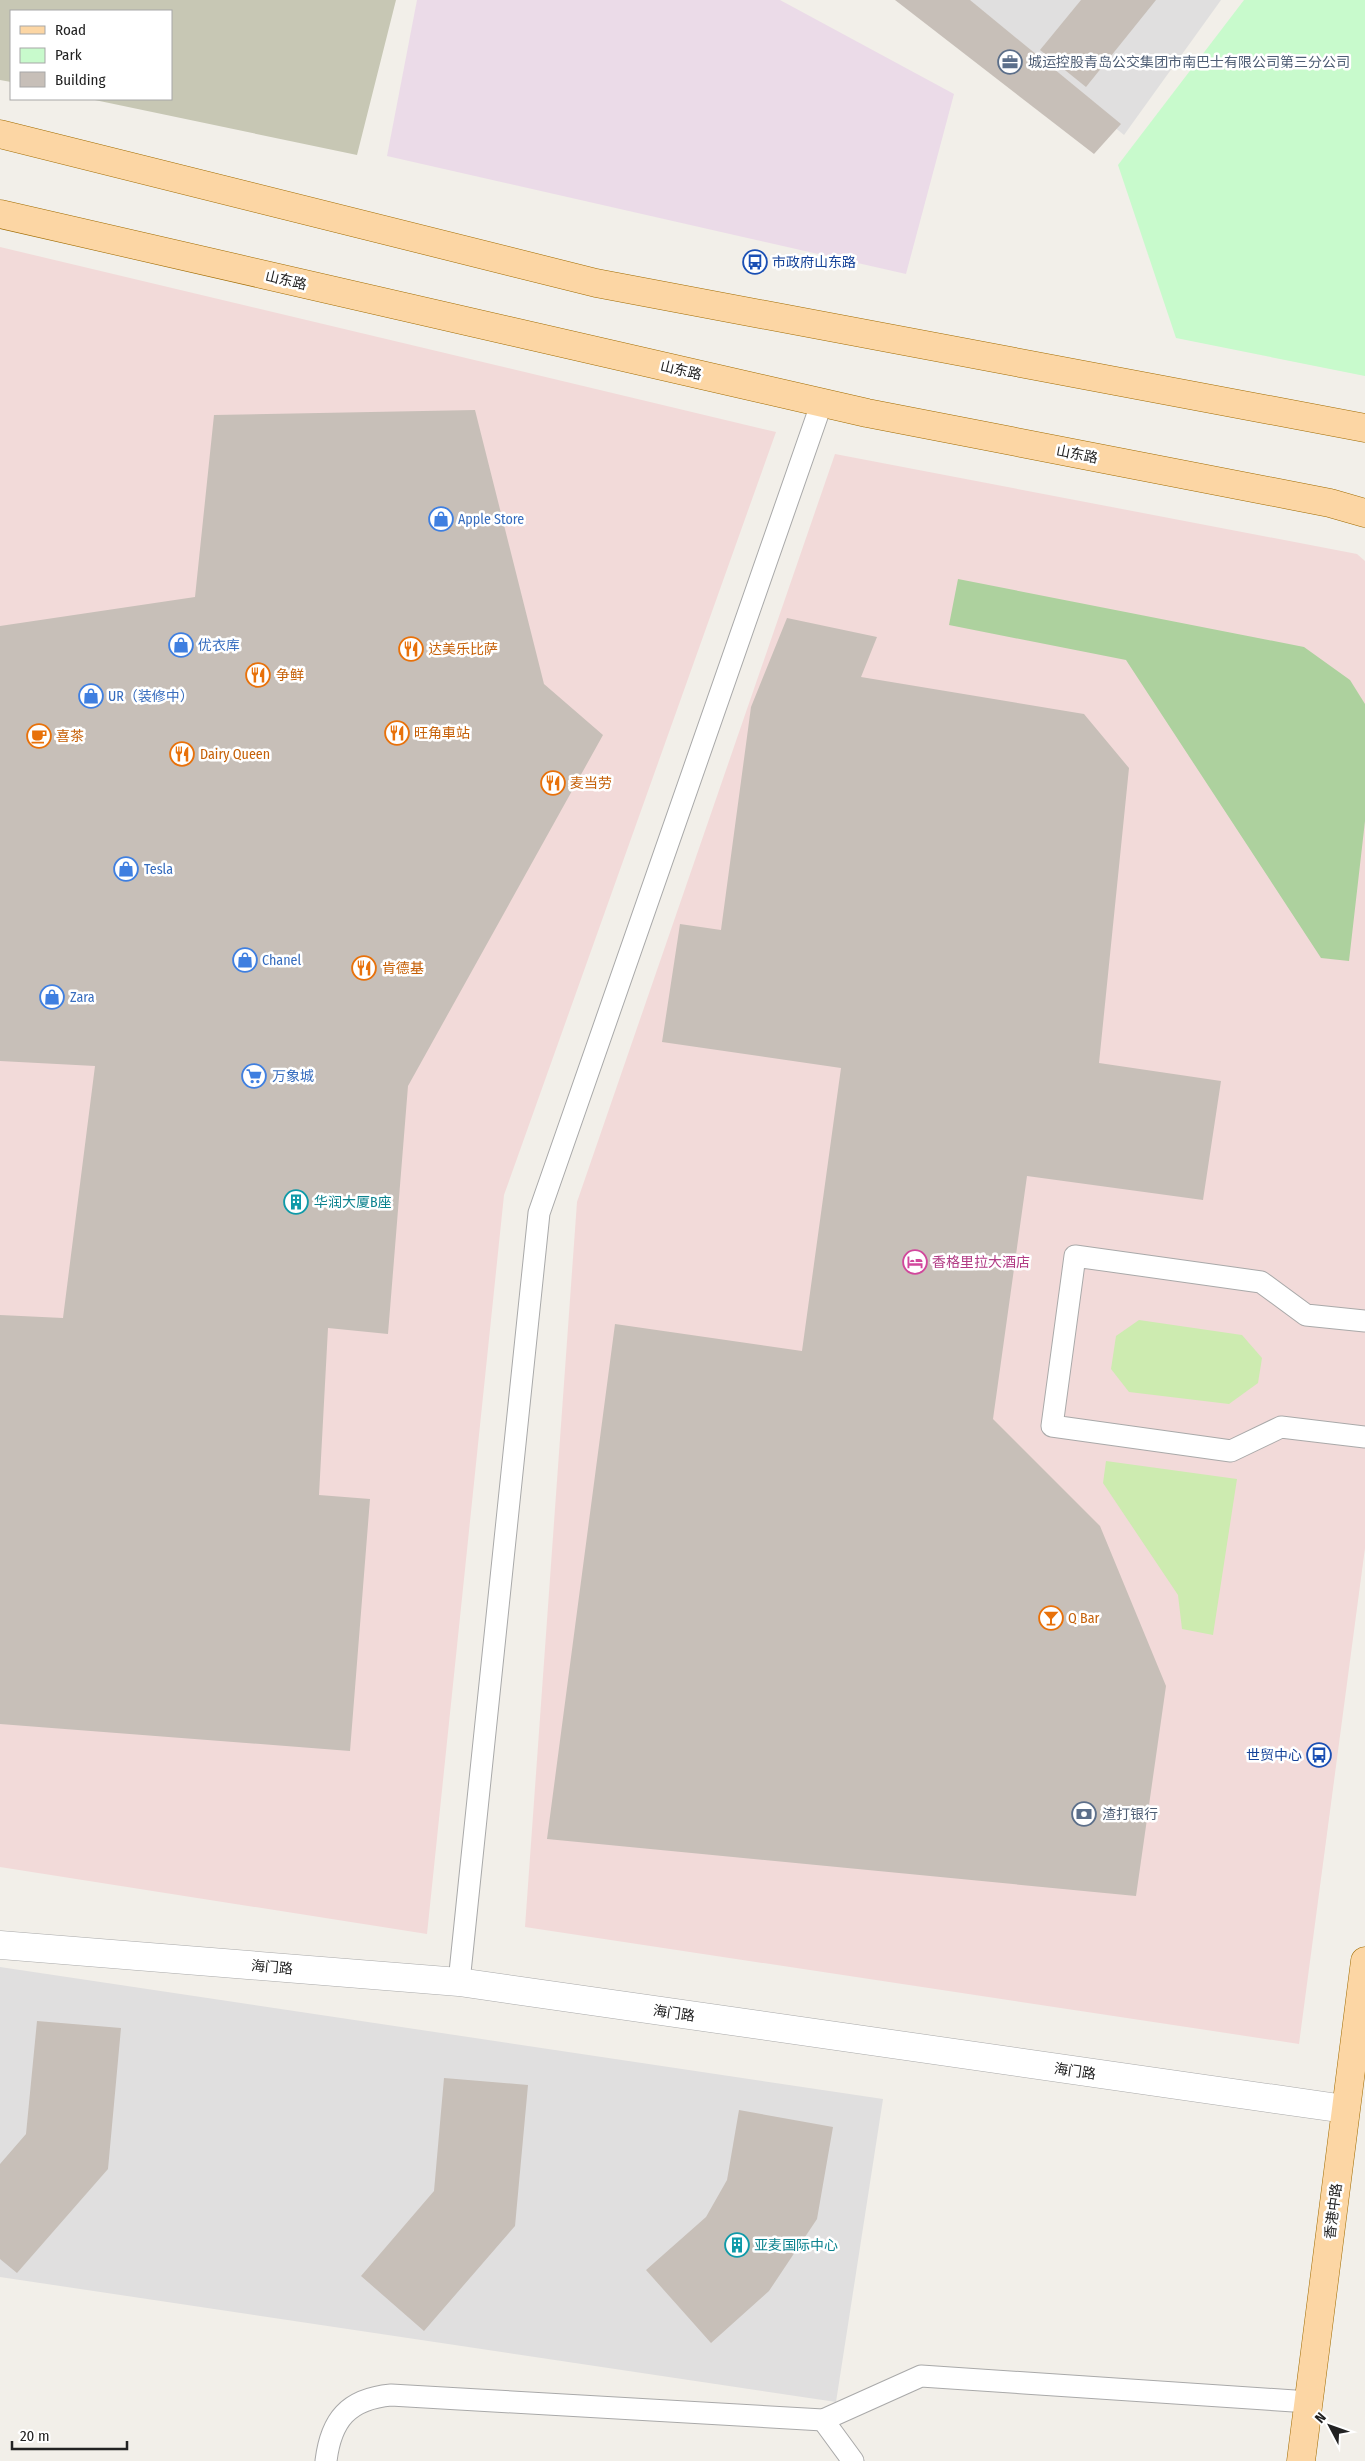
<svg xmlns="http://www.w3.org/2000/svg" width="1365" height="2461" font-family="'Fira Sans Condensed','Noto Sans SC',sans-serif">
  <rect width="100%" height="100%" fill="#f2efe9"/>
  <!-- residential -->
  <g fill="#e0dfdf">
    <polygon points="959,0 1221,0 1124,135"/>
    <polygon points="0,1967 883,2099 836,2402 0,2277"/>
  </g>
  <!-- commercial -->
  <g fill="#f2dad9">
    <polygon points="0,247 776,432 504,1195 427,1934 0,1867"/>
    <polygon points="835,454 1357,554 1365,561 1365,1548 1299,2044 525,1927 577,1202"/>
  </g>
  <!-- industrial -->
  <polygon fill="#ebdbe8" points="417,0 780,0 954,94 906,274 387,156"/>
  <!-- construction -->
  <polygon fill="#c7c7b4" points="0,0 396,0 357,155 90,99 171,99 171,11 11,11 11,82 0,80"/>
  <!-- grass -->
  <g fill="#cdebb0">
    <polygon points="1139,1320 1242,1335 1262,1358 1258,1383 1229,1404 1129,1392 1111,1369 1116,1336"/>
    <polygon points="1106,1461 1237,1479 1213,1635 1182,1629 1178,1595 1103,1483"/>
  </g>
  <!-- forest -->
  <polygon fill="#add19e" points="958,579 1304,647 1350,680 1365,704 1365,821 1349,961 1321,958 1126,660 949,625"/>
  <!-- park -->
  <polygon fill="#c8facc" points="1244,0 1365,0 1365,376 1176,338 1118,165"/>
  <!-- building -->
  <g fill="#c7bfb8">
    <polygon points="895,0 970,0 1121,124 1094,154"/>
    <polygon points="1081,0 1156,0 1086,87 1040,50"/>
    <polygon points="475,410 544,684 603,735 408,1086 388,1334 328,1328 319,1495 370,1499 350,1751 0,1724 0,1315 63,1318 95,1066 0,1061 0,626 195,597 214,415"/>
    <polygon points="787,618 877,637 861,677 1084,714 1129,768 1099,1063 1221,1081 1203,1200 1027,1176 993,1419 1100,1526 1166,1686 1136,1896 547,1839 615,1324 802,1351 841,1068 662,1042 680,924 721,930 751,707"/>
    <polygon points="37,2021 121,2028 108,2169 17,2273 0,2259 0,2164 26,2134"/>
    <polygon points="444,2078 528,2085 515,2226 424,2331 361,2276 434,2191"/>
    <polygon points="739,2110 833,2127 817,2219 769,2291 711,2343 646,2270 706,2217 727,2180"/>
  </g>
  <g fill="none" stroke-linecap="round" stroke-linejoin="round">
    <!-- lane casing -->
    <g stroke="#a9a9a9" stroke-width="23">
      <g id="lane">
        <polyline points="1365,1321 1306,1315 1261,1282 1075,1256 1052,1426 1231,1451 1281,1427 1365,1437"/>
        <polyline points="459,1982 539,1213 822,402"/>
        <polyline points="823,2420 853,2461"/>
        <path d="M326,2461C331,2420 348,2399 391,2395L823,2420L921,2376L1309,2402"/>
      </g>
    </g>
    <!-- street casing -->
    <g stroke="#a9a9a9" stroke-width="29">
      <polyline id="street" points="0,1945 459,1982 1345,2109"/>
    </g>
    <!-- primary casing -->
    <g stroke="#a06b00" stroke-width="29">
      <g id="primary">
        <polyline points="0,134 596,283 1365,428"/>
        <polyline points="0,214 867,413 1330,503 1365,513"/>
        <polyline points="1301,2461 1365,1961"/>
      </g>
    </g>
    <!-- lane -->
    <use href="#lane" stroke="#fff" stroke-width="21"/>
    <!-- street -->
    <use href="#street" stroke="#fff" stroke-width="28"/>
    <!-- primary -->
    <use href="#primary" stroke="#fcd6a4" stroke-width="28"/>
  </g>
  <!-- icons -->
  <defs>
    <g id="office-ring" transform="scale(1.25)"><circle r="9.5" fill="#fff" stroke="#5c6f8a" stroke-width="1.5"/><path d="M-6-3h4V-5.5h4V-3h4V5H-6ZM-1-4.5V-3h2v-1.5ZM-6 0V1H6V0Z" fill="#5c6f8a"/></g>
    <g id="bus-ring" transform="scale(1.25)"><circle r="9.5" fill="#fff" stroke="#1a4fb4" stroke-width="1.5"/><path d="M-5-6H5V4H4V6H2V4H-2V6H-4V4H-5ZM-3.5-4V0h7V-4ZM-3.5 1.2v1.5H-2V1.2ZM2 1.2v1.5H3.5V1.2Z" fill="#1a4fb4"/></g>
    <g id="shop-ring" transform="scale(1.25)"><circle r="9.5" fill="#fff" stroke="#3f7fe0" stroke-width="1.5"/><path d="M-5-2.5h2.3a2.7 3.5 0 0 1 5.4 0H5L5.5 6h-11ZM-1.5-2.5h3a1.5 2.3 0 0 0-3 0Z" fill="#3f7fe0"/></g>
    <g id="restaurant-ring" transform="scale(1.25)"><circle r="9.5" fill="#fff" stroke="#e8710a" stroke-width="1.5"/><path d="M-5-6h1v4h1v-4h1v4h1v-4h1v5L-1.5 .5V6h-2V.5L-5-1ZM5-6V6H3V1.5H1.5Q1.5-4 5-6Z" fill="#e8710a"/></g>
    <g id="cafe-ring" transform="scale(1.25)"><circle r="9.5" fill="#fff" stroke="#e8710a" stroke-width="1.5"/><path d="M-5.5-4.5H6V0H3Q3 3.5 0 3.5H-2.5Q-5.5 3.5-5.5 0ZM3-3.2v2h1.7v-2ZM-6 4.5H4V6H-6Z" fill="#e8710a"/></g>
    <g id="supermarket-ring" transform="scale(1.25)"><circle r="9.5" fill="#fff" stroke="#3f7fe0" stroke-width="1.5"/><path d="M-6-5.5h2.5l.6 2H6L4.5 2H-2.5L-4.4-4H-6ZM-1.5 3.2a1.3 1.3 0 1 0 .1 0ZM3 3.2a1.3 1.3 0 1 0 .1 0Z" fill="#3f7fe0"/></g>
    <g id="building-ring" transform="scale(1.25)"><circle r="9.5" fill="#fff" stroke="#0f9aa8" stroke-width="1.5"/><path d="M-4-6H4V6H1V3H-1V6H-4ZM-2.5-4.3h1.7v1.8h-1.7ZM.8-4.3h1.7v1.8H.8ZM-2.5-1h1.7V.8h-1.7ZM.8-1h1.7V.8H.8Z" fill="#0f9aa8"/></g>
    <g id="hotel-ring" transform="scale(1.25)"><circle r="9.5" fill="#fff" stroke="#d1479c" stroke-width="1.5"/><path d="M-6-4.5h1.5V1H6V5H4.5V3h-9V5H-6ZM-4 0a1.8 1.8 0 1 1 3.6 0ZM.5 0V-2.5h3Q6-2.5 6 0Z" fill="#d1479c"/></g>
    <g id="bar-ring" transform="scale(1.25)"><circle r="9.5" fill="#fff" stroke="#e8710a" stroke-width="1.5"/><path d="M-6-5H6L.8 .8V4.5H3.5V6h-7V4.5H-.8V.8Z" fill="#e8710a"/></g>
    <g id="bank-ring" transform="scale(1.25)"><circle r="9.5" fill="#fff" stroke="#5c6f8a" stroke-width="1.5"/><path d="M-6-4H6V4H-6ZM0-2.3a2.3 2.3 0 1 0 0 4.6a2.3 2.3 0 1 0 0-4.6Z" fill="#5c6f8a"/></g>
  </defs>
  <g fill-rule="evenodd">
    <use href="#office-ring" x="1010" y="62"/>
    <use href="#bus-ring" x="755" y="262"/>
    <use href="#shop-ring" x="441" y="519"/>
    <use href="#shop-ring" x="181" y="645"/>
    <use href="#restaurant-ring" x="411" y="649"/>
    <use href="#restaurant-ring" x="258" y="675"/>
    <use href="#shop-ring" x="91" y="696"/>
    <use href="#restaurant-ring" x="397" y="733"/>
    <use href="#cafe-ring" x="39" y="736"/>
    <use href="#restaurant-ring" x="182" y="754"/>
    <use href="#restaurant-ring" x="553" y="783"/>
    <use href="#shop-ring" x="126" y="869"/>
    <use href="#shop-ring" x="245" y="960"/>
    <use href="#restaurant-ring" x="364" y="968"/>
    <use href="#shop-ring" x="52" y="997"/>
    <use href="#supermarket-ring" x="254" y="1076"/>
    <use href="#building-ring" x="296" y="1202"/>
    <use href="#hotel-ring" x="915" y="1262"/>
    <use href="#bar-ring" x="1051" y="1618"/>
    <use href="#bus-ring" x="1319" y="1755"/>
    <use href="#bank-ring" x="1084" y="1814"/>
    <use href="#building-ring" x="737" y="2245"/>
  </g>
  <g text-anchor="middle" stroke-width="5" stroke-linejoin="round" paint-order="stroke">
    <!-- service labels -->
    <g font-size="14" fill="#4e5e75" stroke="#fff" text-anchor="start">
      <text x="1028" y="67">城运控股青岛公交集团市南巴士有限公司第三分公司</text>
      <text x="1102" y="1819">渣打银行</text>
    </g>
    <!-- transit labels -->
    <g font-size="14" fill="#164399" stroke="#fff" text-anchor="start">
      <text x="772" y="267">市政府山东路</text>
      <text x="1302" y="1760" text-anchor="end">世贸中心</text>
    </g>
    <!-- street labels -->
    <g font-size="14" fill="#222" stroke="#fff">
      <text transform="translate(286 280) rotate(13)" y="5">山东路</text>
      <text transform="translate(681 370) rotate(13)" y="5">山东路</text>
      <text transform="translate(1077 454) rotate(11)" y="5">山东路</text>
      <text transform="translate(272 1967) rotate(5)" y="5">海门路</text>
      <text transform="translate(674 2013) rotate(8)" y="5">海门路</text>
      <text transform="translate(1075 2071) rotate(8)" y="5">海门路</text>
      <text transform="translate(1333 2211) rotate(-83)" y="5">香港中路</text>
    </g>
    <!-- shop labels -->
    <g font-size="14" fill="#366cbe" stroke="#fff" text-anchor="start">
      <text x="458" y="524">Apple Store</text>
      <text x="198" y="650">优衣库</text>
      <text x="108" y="701">UR（装修中）</text>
      <text x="144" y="874">Tesla</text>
      <text x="262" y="965">Chanel</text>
      <text x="70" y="1002">Zara</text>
      <text x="272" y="1081">万象城</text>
    </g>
    <!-- food labels -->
    <g font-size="14" fill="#c56008" stroke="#fff" text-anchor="start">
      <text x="428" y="654">达美乐比萨</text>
      <text x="276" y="680">争鲜</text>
      <text x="414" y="738">旺角車站</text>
      <text x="56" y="741">喜茶</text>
      <text x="200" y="759">Dairy Queen</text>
      <text x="570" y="788">麦当劳</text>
      <text x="382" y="973">肯德基</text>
      <text x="1068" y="1623">Q Bar</text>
    </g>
    <!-- culture labels -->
    <g font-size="14" fill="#0d838f" stroke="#fff" text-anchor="start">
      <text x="314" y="1207">华润大厦B座</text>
      <text x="754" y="2250">亚麦国际中心</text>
    </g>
    <!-- hotel labels -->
    <g font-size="14" fill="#b23c85" stroke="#fff" text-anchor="start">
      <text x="932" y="1267">香格里拉大酒店</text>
    </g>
  </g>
  <!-- legend -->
  <rect x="10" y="10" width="162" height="90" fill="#ffffff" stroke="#a7a7a7"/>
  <rect x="20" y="26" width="25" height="8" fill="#fcd6a4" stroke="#a7a7a7"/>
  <text x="55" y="35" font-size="15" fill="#222222">Road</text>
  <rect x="20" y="48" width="25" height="15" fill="#c8facc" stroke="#a7a7a7"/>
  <text x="55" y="60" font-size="15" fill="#222222">Park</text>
  <rect x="20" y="72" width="25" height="15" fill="#c7bfb8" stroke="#a7a7a7"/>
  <text x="55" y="85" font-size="15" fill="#222222">Building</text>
  <!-- north arrow -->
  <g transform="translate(1330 2426) rotate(311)" stroke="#ffffff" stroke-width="4" paint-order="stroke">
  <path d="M0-4L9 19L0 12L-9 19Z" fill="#222222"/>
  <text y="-8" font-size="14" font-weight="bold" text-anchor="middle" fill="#222222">N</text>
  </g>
  <!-- scale -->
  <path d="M12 2441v8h115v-8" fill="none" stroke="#222222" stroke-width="2.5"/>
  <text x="20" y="2441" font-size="15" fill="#222222" stroke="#ffffff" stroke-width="4" paint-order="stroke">20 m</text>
</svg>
